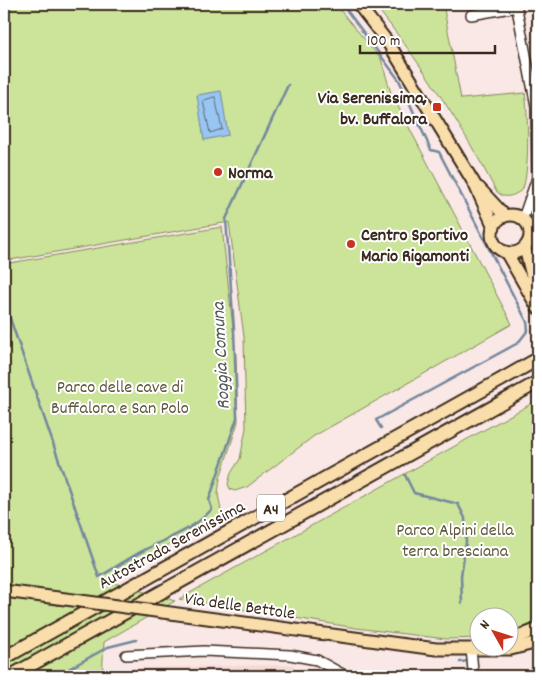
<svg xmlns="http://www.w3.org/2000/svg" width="542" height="680" font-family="Dekko,sans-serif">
  <rect width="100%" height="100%" fill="#fae8e6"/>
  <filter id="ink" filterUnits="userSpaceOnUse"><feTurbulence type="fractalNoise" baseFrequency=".02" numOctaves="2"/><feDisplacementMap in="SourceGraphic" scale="10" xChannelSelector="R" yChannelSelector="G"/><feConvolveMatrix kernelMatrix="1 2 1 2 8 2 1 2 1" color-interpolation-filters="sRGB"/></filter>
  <g filter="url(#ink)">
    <!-- built -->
    <polygon fill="#f6d8d4" points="294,665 293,676 108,676 124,668"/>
    <!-- green -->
    <g fill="#cbe49a" stroke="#83875c">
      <polygon points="4,4 335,4 381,59 391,93 512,324 314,436 247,487 235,491 230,489 228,484 231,473 240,459 246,428 244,337 229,222 4,261"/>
      <path d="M374,4H443L461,99L525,93C528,109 530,177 522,190C513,196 505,200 496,191C462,125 420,62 374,4Z"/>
      <polygon points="222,227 236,356 238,422 220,478 218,494 222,516 104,580 175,601 104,642 102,676 4,676 4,264"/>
      <polygon points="538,400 538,619 535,624 510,632 510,618 480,618 479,638 446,639 356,628 179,599"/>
    </g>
    <!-- water -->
    <polygon fill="#98c5f2" stroke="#73879d" points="221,91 228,135 204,140 197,95"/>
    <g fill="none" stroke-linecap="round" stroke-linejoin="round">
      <!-- shore -->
      <polygon stroke="#606873" stroke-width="1" points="215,97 222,129 210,133 203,101"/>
      <!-- stream -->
      <g stroke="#73879d" stroke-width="2.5">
        <polyline points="342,4 399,80 431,150 439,152 527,322 528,330 518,343 376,420 381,428"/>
        <path d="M4,301L99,577C117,567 134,554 153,546C175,535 195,528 212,509L209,500L237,418L234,329L226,219L288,85"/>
        <polyline points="405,475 414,493 458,504 465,518 466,542 461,576 462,603"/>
        <polyline points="460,662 469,661"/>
        <polyline points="56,676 108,647 136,640"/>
      </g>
      <!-- minor casing -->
      <g stroke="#3b2a1e" stroke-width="12">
        <g id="minor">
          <polyline points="516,4 536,106 537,178 523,218"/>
          <polyline points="471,15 517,7"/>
          <polyline points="126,655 204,651 290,655 317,660 346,676"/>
          <polyline points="470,676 473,671 471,648"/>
        </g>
      </g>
      <!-- major casing -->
      <g stroke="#3b2a1e" stroke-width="15">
        <g id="major">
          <polyline points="358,4 389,44 474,183 494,227"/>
          <polyline points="479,188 505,216"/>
          <circle cx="511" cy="234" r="19"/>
          <polyline points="525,248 538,300"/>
          <polyline points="506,252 538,308"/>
          <polyline points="4,591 58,598"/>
          <polyline points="163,612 436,649 511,649 538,642"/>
          <polyline points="510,640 538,629"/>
        </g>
      </g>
      <!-- highway casing -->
      <g stroke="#3b2a1e" stroke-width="16">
        <g id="highway">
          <polyline points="4,658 538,359"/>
          <polyline points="11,676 538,382"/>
        </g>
      </g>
      <!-- minor -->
      <use href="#minor" stroke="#fff" stroke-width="9"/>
      <!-- major -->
      <use href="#major" stroke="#f9deab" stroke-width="11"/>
      <!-- highway -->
      <use href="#highway" stroke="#f9deab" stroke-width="12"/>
      <!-- major-bridge casing -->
      <g stroke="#3b2a1e" stroke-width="15" stroke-linecap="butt">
        <polyline id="major-bridge" points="58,598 163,612"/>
      </g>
      <!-- major-bridge -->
      <use href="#major-bridge" stroke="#f9deab" stroke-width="11"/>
    </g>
  </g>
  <!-- markers -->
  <g fill="#c8321e" stroke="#fff" stroke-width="2">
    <rect x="432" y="102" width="10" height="10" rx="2.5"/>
    <circle cx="218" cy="172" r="5"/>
    <circle cx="351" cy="244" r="5"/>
  </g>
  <g text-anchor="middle" stroke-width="4" stroke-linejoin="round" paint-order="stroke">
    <!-- shield labels -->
    <rect fill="#fff" stroke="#766a62" stroke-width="1" x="257" y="494.5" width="28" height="27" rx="4"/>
    <g font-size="16" font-weight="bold" fill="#3b2a1e">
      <text x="271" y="514">A4</text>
    </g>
    <!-- poi labels -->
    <g font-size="18" font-weight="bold" fill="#3b2a1e" stroke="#fff" text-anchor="start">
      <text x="427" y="103" text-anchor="end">Via Serenissima,<tspan x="427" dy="21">bv. Buffalora</tspan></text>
      <text x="228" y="178">Norma</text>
      <text x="361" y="240">Centro Sportivo<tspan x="361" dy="21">Mario Rigamonti</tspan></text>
    </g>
    <!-- park labels -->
    <g font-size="18" fill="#5f583d" stroke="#fff">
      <text x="120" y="392">Parco delle cave di<tspan x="120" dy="21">Buffalora e San Polo</tspan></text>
      <text x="455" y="535">Parco Alpini della<tspan x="455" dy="21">terra bresciana</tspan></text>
    </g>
    <!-- street labels -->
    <g font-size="18" fill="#3b2a1e" stroke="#fff">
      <text transform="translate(171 544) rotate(-29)" y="6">Autostrada Serenissima</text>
      <text transform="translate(240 605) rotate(8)" y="6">Via delle Bettole</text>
    </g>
    <!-- water labels -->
    <g font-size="19" font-style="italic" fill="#57585e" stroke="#fff">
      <text transform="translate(219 356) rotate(-93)" y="7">Roggia Comuna</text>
    </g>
  </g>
  <!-- margin -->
  <rect width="542" height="680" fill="none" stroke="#fff" stroke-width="20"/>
  <rect x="10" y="10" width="522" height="660" fill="none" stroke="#3b2a1e" stroke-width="2" filter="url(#ink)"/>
  <!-- north arrow -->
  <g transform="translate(494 632) rotate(309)"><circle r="24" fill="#ffffff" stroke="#b1aaa5"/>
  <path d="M0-4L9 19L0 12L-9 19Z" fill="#c8321e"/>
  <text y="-8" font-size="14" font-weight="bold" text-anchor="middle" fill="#3b2a1e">N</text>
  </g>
  <!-- scale -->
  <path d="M360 45v8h135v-8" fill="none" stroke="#3b2a1e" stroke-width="2.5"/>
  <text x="367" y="45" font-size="15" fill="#3b2a1e" stroke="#ffffff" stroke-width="4" paint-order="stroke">100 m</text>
</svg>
